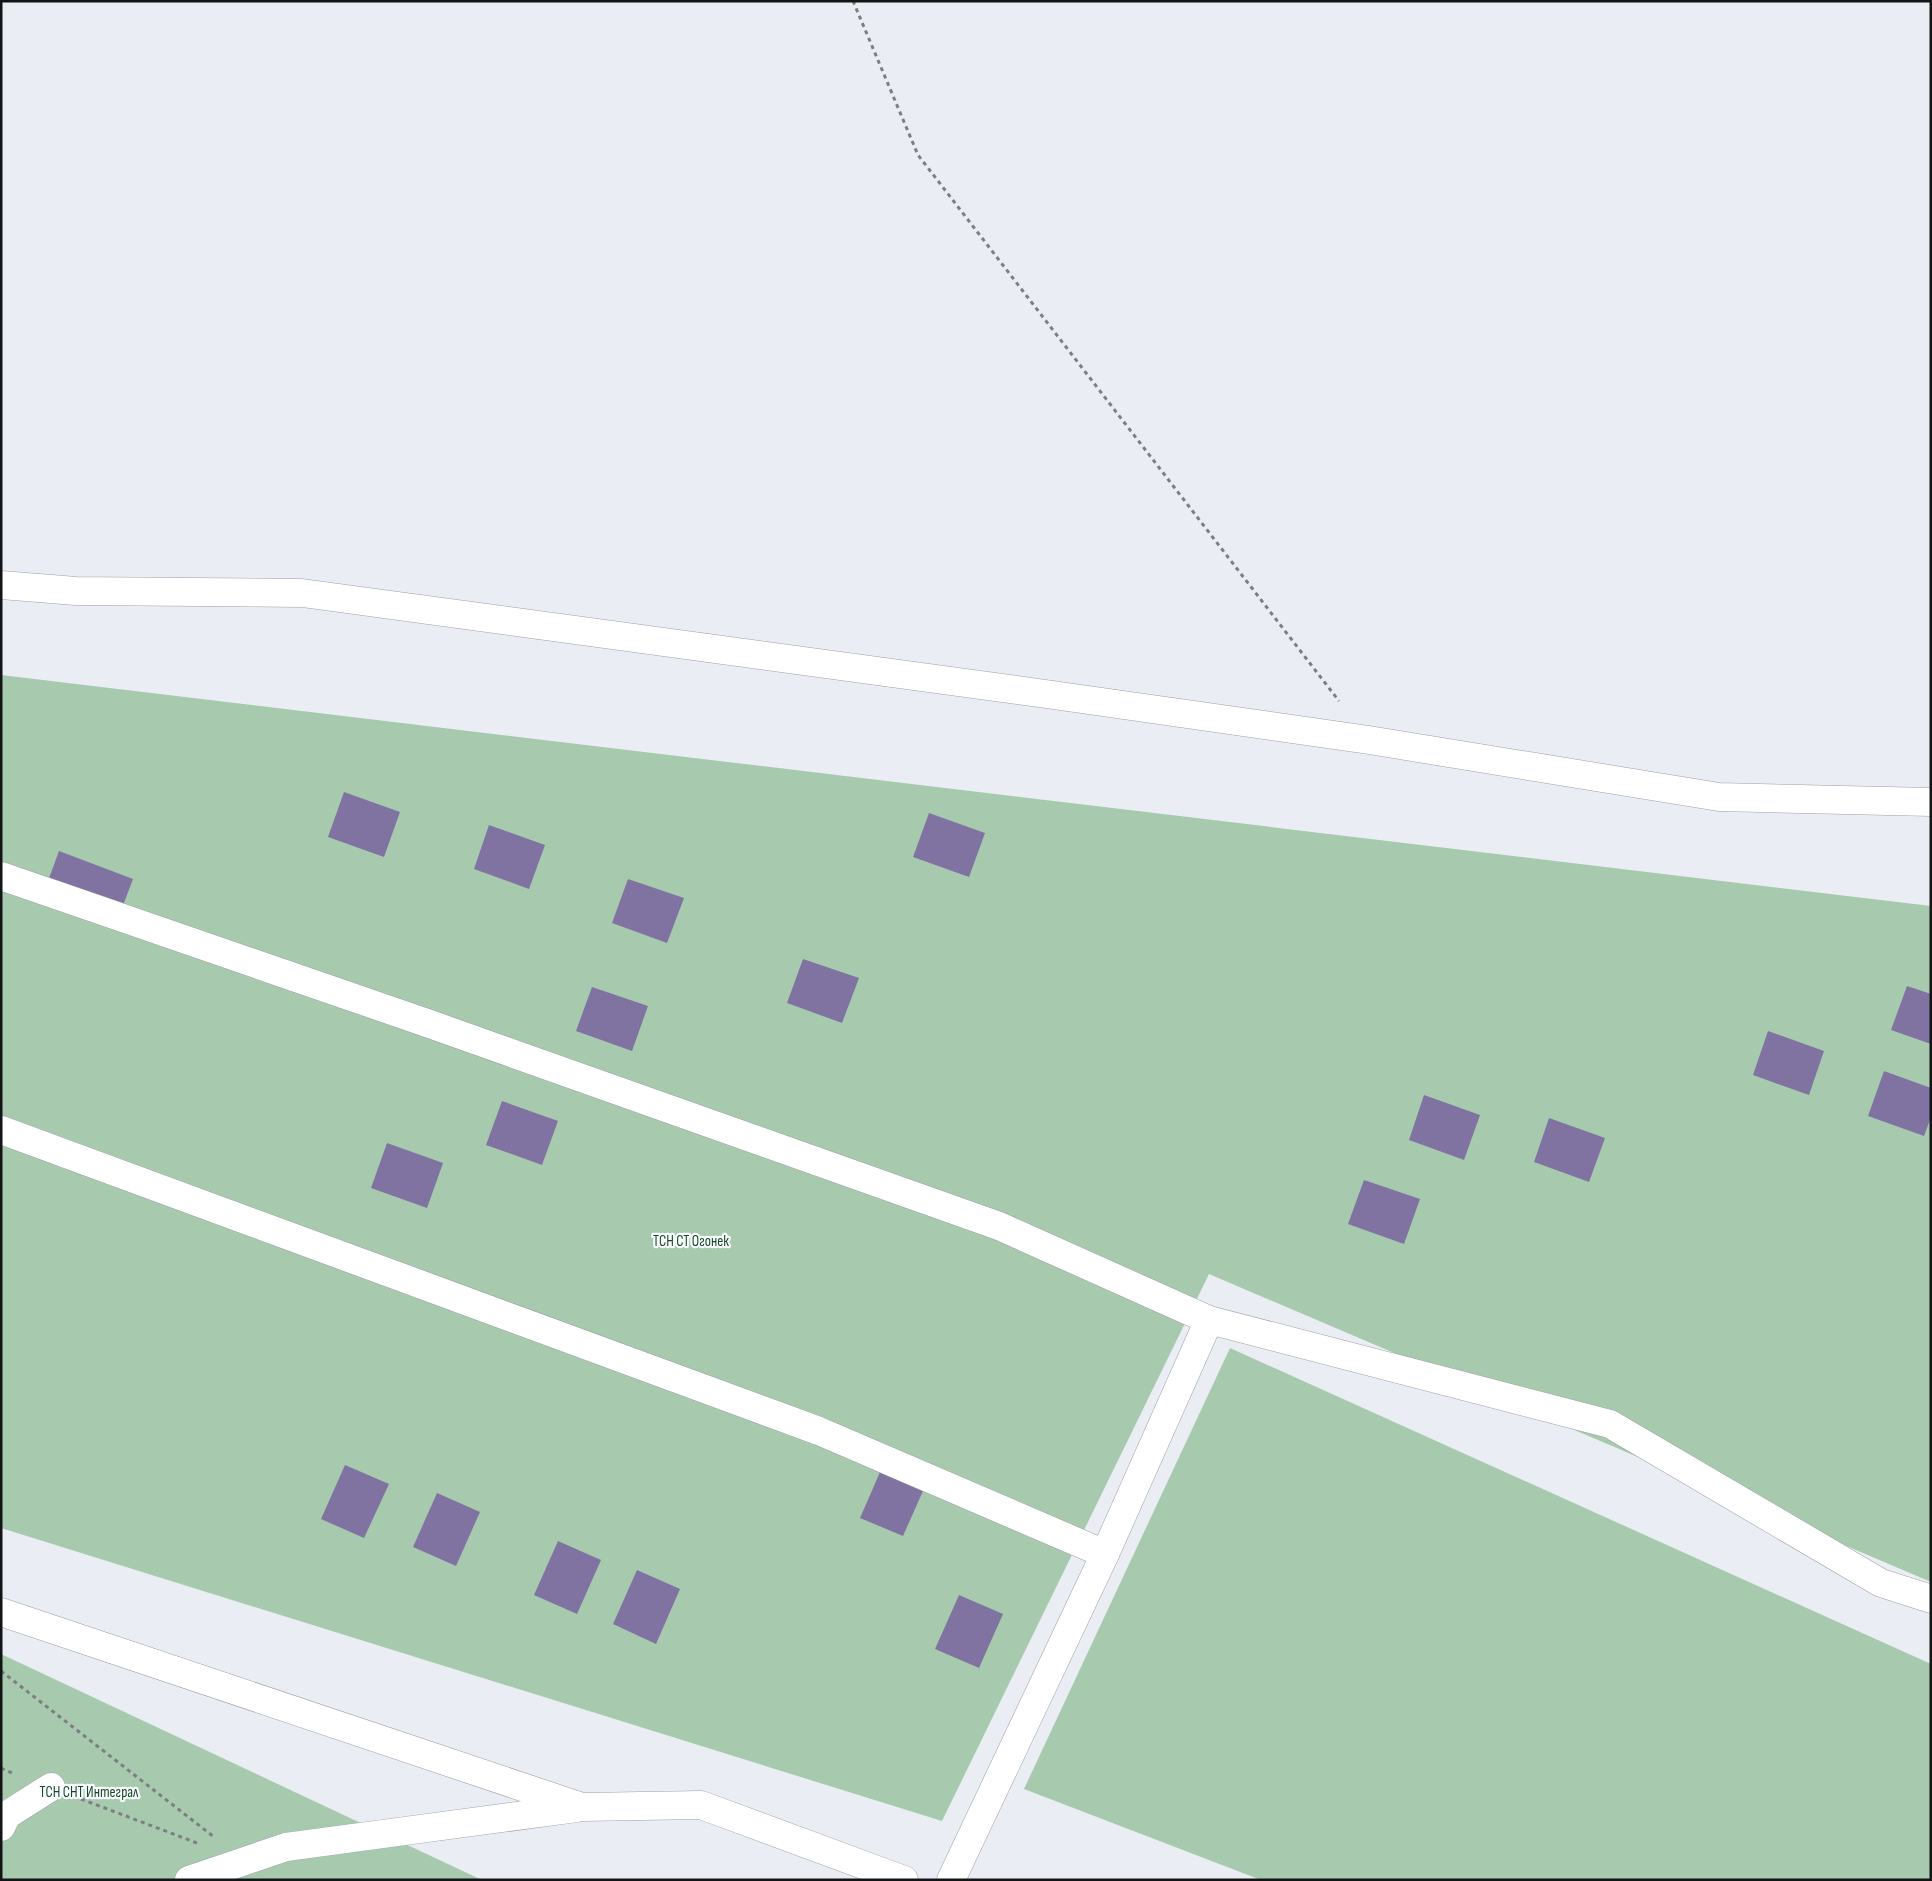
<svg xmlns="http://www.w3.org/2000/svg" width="1932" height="1881" font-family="'Sofia Sans Condensed',sans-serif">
  <rect width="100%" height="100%" fill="#ebedf4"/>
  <!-- green -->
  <g fill="#a7caae">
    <polygon points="1,675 1931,906 1931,1582 1209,1274 942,1821 1,1528"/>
    <polygon points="1230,1348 1931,1664 1931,1880 1261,1880 1024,1789"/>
    <polygon points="1,1654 482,1880 1,1880"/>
  </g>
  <!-- building -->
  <g fill="#8073a1">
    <polygon points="344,792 400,812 384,857 328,837"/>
    <polygon points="929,813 985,833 969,877 913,857"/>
    <polygon points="489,825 545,845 529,889 474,869"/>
    <polygon points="59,851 133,879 122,908 48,881"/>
    <polygon points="628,879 684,898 667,943 612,923"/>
    <polygon points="803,959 859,978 842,1023 787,1003"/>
    <polygon points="1907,986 1931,994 1931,1044 1891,1030"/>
    <polygon points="592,987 648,1006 632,1051 576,1031"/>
    <polygon points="1768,1031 1824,1051 1809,1095 1753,1075"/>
    <polygon points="1884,1071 1931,1088 1931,1117 1924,1136 1868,1116"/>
    <polygon points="1424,1095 1480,1115 1464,1160 1409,1140"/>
    <polygon points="502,1101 558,1121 542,1165 486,1145"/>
    <polygon points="1549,1118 1605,1138 1589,1182 1534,1162"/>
    <polygon points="387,1143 443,1163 427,1208 371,1188"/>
    <polygon points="1364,1180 1420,1199 1404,1244 1348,1224"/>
    <polygon points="884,1463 927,1482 903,1536 860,1518"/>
    <polygon points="345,1465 389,1484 364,1538 321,1519"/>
    <polygon points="437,1493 480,1512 456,1566 413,1547"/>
    <polygon points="558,1541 601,1560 577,1614 534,1595"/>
    <polygon points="637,1570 680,1589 656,1644 613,1624"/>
    <polygon points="959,1595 1003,1614 979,1668 935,1649"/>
  </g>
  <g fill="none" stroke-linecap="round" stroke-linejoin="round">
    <!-- street casing -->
    <g stroke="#9ea0a7" stroke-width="29">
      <g id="street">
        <polyline points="1,585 76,591 302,593 1046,694 1369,740 1719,797 1931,802"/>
        <polyline points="1,876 424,1022 999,1226 1209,1320 1610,1424 1881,1583 1931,1599"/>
        <polyline points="1,1130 819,1431 1105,1554"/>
        <polyline points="1,1612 582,1807 701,1805 904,1880"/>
        <polyline points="1,1827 7,1815 51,1787"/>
        <polyline points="189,1880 286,1847 577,1808"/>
        <polyline points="951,1880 1105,1554 1209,1320"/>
      </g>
    </g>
    <!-- path -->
    <g stroke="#7d7e83" stroke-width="3" stroke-dasharray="4 4" stroke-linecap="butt">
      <polyline points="853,1 918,155 1339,701"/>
      <polyline points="1,1671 214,1837"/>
      <polyline points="1,1768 12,1773"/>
      <polyline points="81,1799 197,1843"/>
    </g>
    <!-- street -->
    <use href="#street" stroke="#fff" stroke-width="28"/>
  </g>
  <g text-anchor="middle" stroke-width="4.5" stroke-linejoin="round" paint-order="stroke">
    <!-- park labels -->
    <g font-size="15" fill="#164a26" stroke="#f9fbff">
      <text x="691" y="1246">ТСН СТ Огонек</text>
      <text x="89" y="1797">ТСН СНТ Интеграл</text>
    </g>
  </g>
  <!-- border -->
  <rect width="1932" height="1881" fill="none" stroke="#131416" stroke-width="5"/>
</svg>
